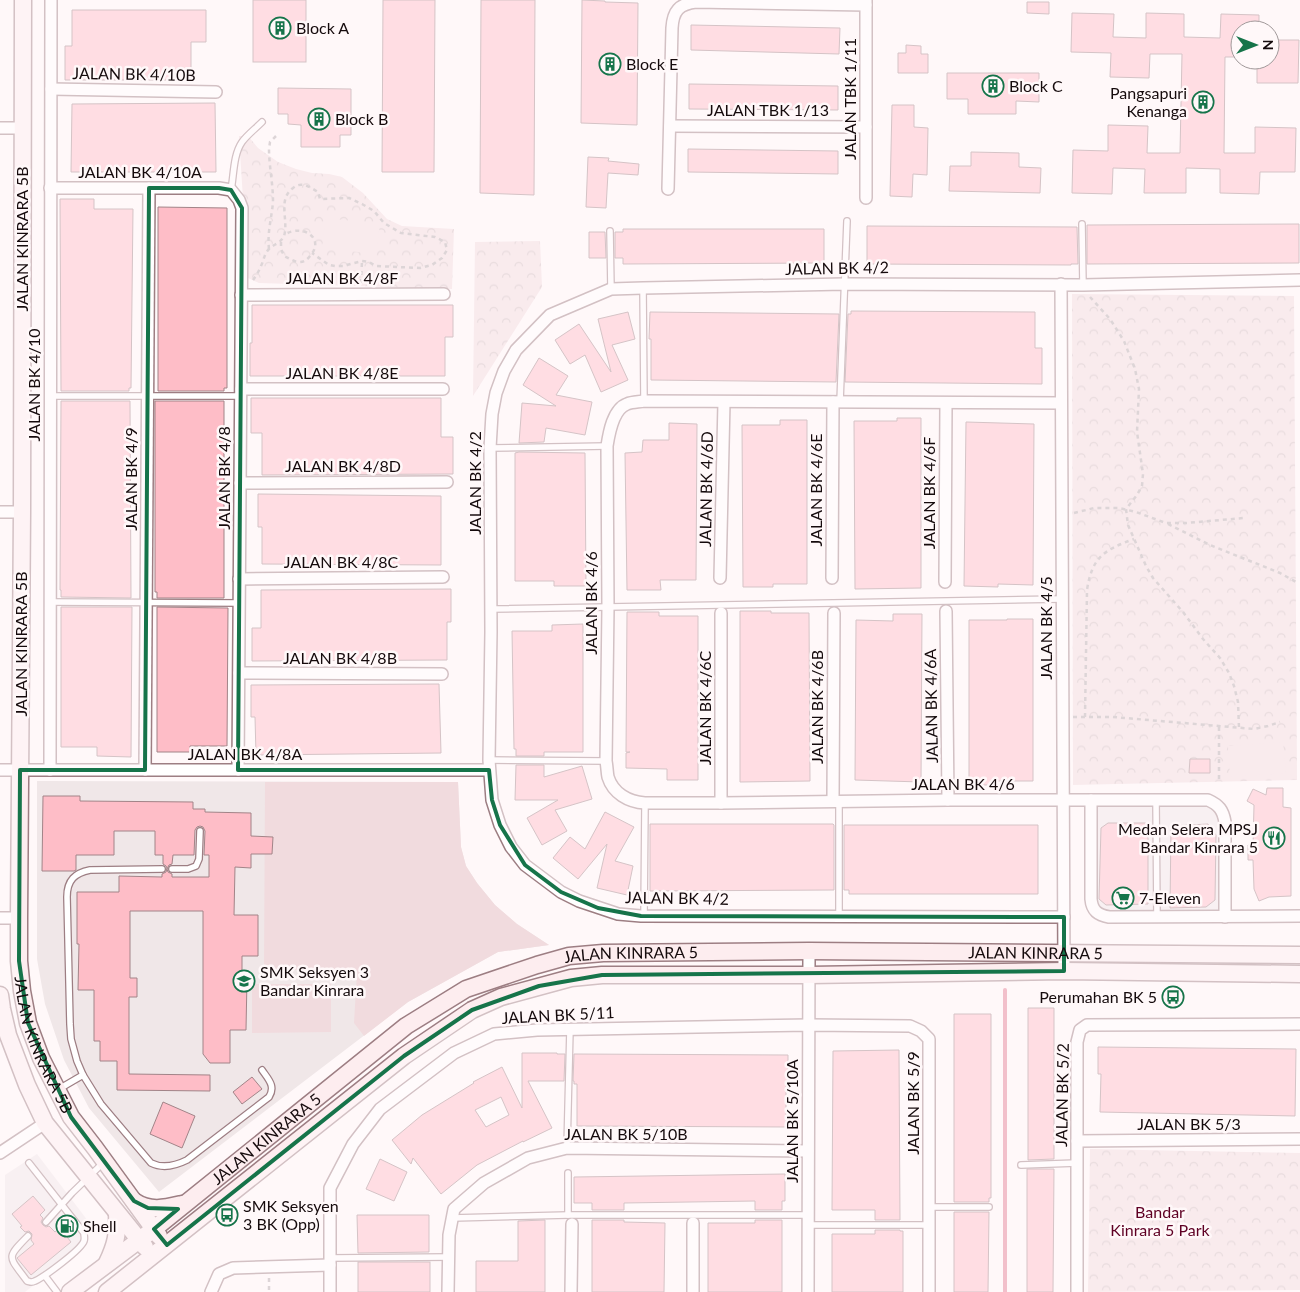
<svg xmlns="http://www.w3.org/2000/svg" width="1300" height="1292" font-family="Lato,sans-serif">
  <defs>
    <pattern id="park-crowns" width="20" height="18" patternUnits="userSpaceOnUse" patternTransform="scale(1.25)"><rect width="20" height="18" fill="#f1dbde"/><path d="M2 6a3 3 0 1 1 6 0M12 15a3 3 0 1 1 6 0" fill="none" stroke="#cebbbd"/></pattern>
  </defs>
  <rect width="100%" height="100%" fill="#fff8f9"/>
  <!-- built -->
  <g fill="#f0e7e8">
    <polygon points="37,781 458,782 461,847 466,866 477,883 495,905 517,924 549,945 498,952 408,1002 159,1192 89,1108 64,1060 45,1004 37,959"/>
    <polygon points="1096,805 1207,805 1215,809 1220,822 1221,910 1108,912 1100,910 1096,905"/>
    <polygon points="37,1154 88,1221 87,1243 25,1292 5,1292 5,1175"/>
  </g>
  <!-- park -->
  <g fill="url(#park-crowns)">
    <polygon points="239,136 248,136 258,148 278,162 296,169 312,173 329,174 342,177 363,193 387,219 402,226 454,229 452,289 259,283 248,278"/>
    <polygon points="540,241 542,287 473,396 475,242"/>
    <polygon points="1072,294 1294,296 1297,780 1073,785"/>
    <polygon points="1090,1149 1300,1153 1300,1290 1088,1292"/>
  </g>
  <!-- garden -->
  <g fill="#f1dbde">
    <polygon points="326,218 380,224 376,254 322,248"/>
    <polygon points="1283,742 1286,773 1230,777 1228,746"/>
    <polygon points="265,782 458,782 461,847 466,866 477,883 495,905 517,924 549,945 498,952 408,1002 364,1036 354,1023 357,972 264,969"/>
    <polygon points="252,984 331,984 331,1032 252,1033"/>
  </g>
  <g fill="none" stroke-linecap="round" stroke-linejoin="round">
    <!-- stream -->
    <polyline stroke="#e37d92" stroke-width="4" points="1005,990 1005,1292"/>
  </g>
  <!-- building -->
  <g fill="#febdc7" stroke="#a28488" fill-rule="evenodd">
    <rect x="253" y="0" width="53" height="62"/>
    <polygon points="383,0 435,0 434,172 382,172"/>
    <polygon points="481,0 535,0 534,195 480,193"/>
    <polygon points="582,0 605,1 605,2 638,3 637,125 581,123"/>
    <polygon points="1027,2 1049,2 1049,14 1027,13"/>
    <polygon points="72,10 206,10 206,42 191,42 191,80 65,80 65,46 72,46"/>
    <polygon points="1072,13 1114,14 1113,37 1146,38 1146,13 1184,14 1184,37 1220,38 1221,14 1259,15 1259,30 1240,30 1240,57 1225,57 1224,153 1255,153 1255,127 1296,128 1295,172 1260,172 1259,194 1220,193 1220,169 1186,168 1186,193 1144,193 1145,169 1113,168 1112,194 1072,193 1073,150 1108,151 1108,125 1148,126 1147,153 1180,153 1182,54 1150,54 1149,78 1110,77 1111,53 1071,52"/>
    <polygon points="691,25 840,28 839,54 691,50"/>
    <polygon points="1270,40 1299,40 1298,83 1257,83 1257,60 1270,60"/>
    <polygon points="906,45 921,46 921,54 928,54 928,73 898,73 898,53 906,53"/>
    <polygon points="947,73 1039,73 1039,102 1016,101 1016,114 968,114 968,99 947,99"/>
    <polygon points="689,84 838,86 838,110 689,109"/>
    <polygon points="278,88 351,89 351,135 340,135 340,147 301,147 301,125 288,124 288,114 278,114"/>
    <polygon points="215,103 216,172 71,172 72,104"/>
    <polygon points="892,105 914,105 914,127 928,128 927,175 913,174 912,197 890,196"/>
    <polygon points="688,149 838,151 838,174 688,172"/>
    <polygon points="971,152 1019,153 1019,167 1041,168 1040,193 949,191 950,166 971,166"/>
    <polygon points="588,157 609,158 608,161 639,164 638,175 608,173 606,208 586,207"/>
    <polygon points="60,199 94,199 94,209 133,209 131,388 129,388 129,391 61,391"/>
    <polygon points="158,207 227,208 227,388 224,388 224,391 158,391"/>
    <polygon points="1299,224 1299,263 1087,264 1087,225"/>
    <polygon points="867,226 1077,227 1078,264 1071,264 1071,265 867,264"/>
    <polygon points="623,229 824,229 824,263 623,264 623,258 615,258 615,232 623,232"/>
    <polygon points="589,232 605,232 606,258 589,258"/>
    <polygon points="252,305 453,305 453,337 445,337 445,376 250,376 250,343 252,343"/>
    <polygon points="851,311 1035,312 1035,348 1042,348 1042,384 845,382 848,314 851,314"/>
    <polygon points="628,312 635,339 612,345 628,380 601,392 585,355 570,364 555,340 579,324 611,372 598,319"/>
    <polygon points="650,312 839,314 836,382 651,380 651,339 649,339"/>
    <polygon points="539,358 568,376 556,395 592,402 585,435 546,428 544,442 519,443 522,403 556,406 523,385"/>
    <polygon points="251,398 441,398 441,437 453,437 453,474 262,475 262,433 251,433"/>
    <polygon points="61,401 130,401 131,598 61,597 61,590 60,590"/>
    <polygon points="155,401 224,401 224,598 157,598 157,592 155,592"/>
    <polygon points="897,418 921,418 921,588 855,589 854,421 897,421"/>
    <polygon points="780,420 807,420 807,584 773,584 773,587 743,587 742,425 780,425"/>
    <polygon points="966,422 1034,424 1033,585 998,584 998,587 964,586"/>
    <polygon points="669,423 697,424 696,580 660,580 661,590 627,590 625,453 642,452 643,440 669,440"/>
    <polygon points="519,452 585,453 586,586 554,586 554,581 515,581 515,453"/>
    <polygon points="258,494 441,496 441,565 262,564 262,527 258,527"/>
    <polygon points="451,589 451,622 447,622 447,660 252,661 252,628 261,628 261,590"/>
    <polygon points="61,607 132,607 131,757 97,756 97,747 61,747"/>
    <polygon points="157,607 228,608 227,746 190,746 190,752 157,752"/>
    <polygon points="740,611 771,611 771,613 809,613 810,781 740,782"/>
    <polygon points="627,612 659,612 659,616 698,616 698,780 667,780 667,769 626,768 626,753 630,752 626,752"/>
    <polygon points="893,614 922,614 921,782 855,780 856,620 893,621"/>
    <polygon points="1007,619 1033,619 1033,781 997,781 997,785 969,785 969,620 1007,620"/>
    <polygon points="583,624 583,752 544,752 544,756 516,756 516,749 514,749 512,631 552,631 552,625"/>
    <polygon points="439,684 441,753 256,755 255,717 251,717 251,685"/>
    <polygon points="1190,759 1210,759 1210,773 1189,773"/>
    <polygon points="516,765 544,765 544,777 582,766 592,799 555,810 567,831 542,845 527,818 558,800 515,800"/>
    <polygon points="1267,788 1283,788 1283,807 1291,808 1291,896 1269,897 1259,901 1254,889 1253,860 1248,860 1248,845 1253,845 1254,805 1247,801 1253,789 1266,795"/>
    <path d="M43,796H80V801L193,802V809H205V812L251,813V836L273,837L272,854H251V868L235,867L234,915H258V956H242V979H247L246,1030H230V1063H210L203,1054V911H130V978H137V997H129V1074L210,1075V1091L117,1090V1061H100V1041H94V990H78L79,944H77V892H119V876L162,877V874L166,872L167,868L166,866L163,864V855H155V831H114V855H76V870L74,871H42ZM200,826L203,827L205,831L204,855H209V877H172V874L168,872L167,869L169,865L172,864L173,855H194L195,830L197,827Z"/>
    <polygon points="605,812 634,827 615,861 633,866 627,895 597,888 607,844 578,879 553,858 570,837 585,849"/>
    <polygon points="1108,823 1148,823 1148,904 1106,905 1099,899 1101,828"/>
    <polygon points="650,824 833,824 834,825 834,890 650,891"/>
    <polygon points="1208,824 1216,835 1215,900 1206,907 1170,908 1171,826"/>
    <polygon points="844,825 1038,825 1038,894 849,894 849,890 844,890"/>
    <polygon points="1028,1008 1054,1008 1054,1159 1028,1160"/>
    <polygon points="954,1014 991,1014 991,1198 989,1198 989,1202 954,1202"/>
    <polygon points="1098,1047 1296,1049 1295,1116 1100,1112 1101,1074 1098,1074"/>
    <polygon points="899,1050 900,1220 875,1220 875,1210 832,1210 833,1051"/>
    <path d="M522,1053H557V1054H565L564,1081H528L552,1128L523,1142V1141L477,1165L441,1194L413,1158L411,1164L392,1140L422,1115L474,1083L473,1082L502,1067L522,1108ZM501,1097L509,1115L486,1127L475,1110Z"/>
    <polygon points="574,1054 788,1055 788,1085 786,1085 786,1127 577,1126 577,1084 574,1084 574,1081 573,1081"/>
    <polygon points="252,1077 262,1089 242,1104 233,1092"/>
    <polygon points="163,1102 195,1116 182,1148 150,1134"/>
    <polygon points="380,1159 407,1172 394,1201 366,1189"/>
    <polygon points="1027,1169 1054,1169 1053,1292 1027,1292"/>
    <polygon points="785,1174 785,1201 782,1201 782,1210 755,1210 755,1201 624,1203 624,1210 592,1210 592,1203 574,1203 574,1177"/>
    <polygon points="33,1196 45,1210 40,1215 43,1218 41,1222 43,1225 46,1227 49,1226 55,1232 60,1228 71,1242 31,1275 17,1258 34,1244 31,1240 32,1234 29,1231 25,1232 20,1227 22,1226 12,1214"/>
    <polygon points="954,1212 989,1212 988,1292 954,1292"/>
    <polygon points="357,1215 429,1215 429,1252 358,1253"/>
    <polygon points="545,1220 545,1292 476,1292 476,1261 518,1261 518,1221"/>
    <polygon points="592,1220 624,1220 624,1222 665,1223 664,1292 592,1292"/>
    <polygon points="755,1220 782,1220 782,1292 708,1292 708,1223 755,1223"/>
    <polygon points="875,1230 900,1230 900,1231 903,1231 903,1292 832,1292 832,1234 875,1234"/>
    <rect x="358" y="1262" width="72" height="30"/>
  </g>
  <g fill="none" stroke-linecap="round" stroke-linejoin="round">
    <!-- lane casing -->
    <g stroke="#9d7e83" stroke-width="8">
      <g id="lane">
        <path d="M231,190C234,175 233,155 242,142C247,135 255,129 262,122"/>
        <polyline points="1082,224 1083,285"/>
        <polyline points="610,231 611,289"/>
        <polyline points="643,288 644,401"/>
        <polyline points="50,396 241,396"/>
        <polyline points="840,402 847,221"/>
        <polyline points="490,448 607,446"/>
        <polyline points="50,602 239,603"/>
        <polyline points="491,609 1062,599"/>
        <polyline points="489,760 606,761"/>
        <polyline points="1156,800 1157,917"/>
        <polyline points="839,801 839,916"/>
        <path d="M162,869L90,870C75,873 67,880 67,897L70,1024L71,1039L77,1061L83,1075L101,1104L151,1163C163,1169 175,1166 187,1160L269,1097C276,1086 268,1079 262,1070"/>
        <polyline points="172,869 188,869 196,866 199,859 200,831"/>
        <polyline points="644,916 645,803"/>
        <polyline points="59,1089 83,1075"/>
        <polyline points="567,1148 570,1029"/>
        <polyline points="1021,1165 1077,1163"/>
        <polyline points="568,1173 568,1215"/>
        <polyline points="929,1207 989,1207"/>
        <polyline points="452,1218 568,1215 808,1215"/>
        <polyline points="46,1222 72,1193 103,1163"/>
        <polyline points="808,1225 929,1225"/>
        <path d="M28,1236C5,1259 9,1256 27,1281C31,1282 31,1283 35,1281C44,1277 81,1250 84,1241C85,1238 84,1236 84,1233L29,1163"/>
        <polyline points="330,1258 449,1257"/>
        <polyline points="45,1276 57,1292"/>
      </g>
    </g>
    <!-- street casing -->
    <g stroke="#9d7e83" stroke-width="14">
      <g id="street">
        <polyline points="51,89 216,92"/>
        <polyline points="670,126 866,127"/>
        <polyline points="0,128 22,128"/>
        <polyline points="50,188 219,188 231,190 239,200 242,208 238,770"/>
        <path d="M668,189L672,28C673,11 679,4 696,2L866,5"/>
        <polyline points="866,198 866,0"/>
        <polyline points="1061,284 1064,971"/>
        <polyline points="241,295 444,294"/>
        <polyline points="241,389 443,389"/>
        <path d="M1061,403L644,401C639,402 632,402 627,404C613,409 609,433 607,446L608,607L606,761C607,766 607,772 608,777C613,793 628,802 645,803H721L948,800H1208C1219,805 1223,810 1225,822V917"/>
        <polyline points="240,483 447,482"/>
        <polyline points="0,512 22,512"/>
        <polyline points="720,578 724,402"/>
        <polyline points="832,578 833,402"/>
        <polyline points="239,579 443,577"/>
        <polyline points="945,582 946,403"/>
        <polyline points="946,611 948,800"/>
        <polyline points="721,613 721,803"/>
        <polyline points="239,673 442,674"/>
        <polyline points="0,770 489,770"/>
        <polyline points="50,770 51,0"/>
        <polyline points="145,770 149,188"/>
        <path d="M1091,800V899C1092,911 1098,915 1109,917L1300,916"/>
        <polyline points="833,801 834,613"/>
        <polyline points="1064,917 641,916 618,914 579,901 561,892 525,865 511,847 500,825 492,800 489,760 491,632 490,448 492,414 496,393 504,371 516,350 550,315 611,289 643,288 844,284 1083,285 1300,280"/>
        <polyline points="0,918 19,918"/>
        <polyline points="1077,1141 1300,1139"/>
        <polyline points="0,1153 45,1123"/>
        <polyline points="211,1292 219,1274 233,1268 330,1265"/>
        <polyline points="330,1292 330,1188 353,1144 380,1109 454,1053 494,1034 537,1030 809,1025 910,1026 921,1031 929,1039 929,1292"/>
        <polyline points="448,1292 449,1235 454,1209 484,1183 528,1158 567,1148 808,1151"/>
        <polyline points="571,1292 572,1224"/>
        <polyline points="693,1292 693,1223"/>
        <polyline points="808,1292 809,951"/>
        <polyline points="1077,1292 1077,1042 1080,1030 1087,1025 1300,1024"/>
      </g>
    </g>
    <!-- secondary casing -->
    <g stroke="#9d7e83" stroke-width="19">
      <g id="secondary">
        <path id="s1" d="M23,0L22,512L19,918V961L22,991L28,1023L41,1058L71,1117L95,1148L159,1236"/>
        <polyline points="0,995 2,1009 8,1035 27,1085 45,1123 145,1247"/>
        <path d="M134,1201C150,1212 165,1208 182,1204"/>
        <path d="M107,1263C116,1244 118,1234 117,1213"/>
        <path id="s2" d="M70,1292L154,1229L406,1026L466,989L537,965L569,956L603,953L809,951L1300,955"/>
        <polyline points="107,1292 404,1056 472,1010 501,997 571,978 602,975 810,975 1064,971 1300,974"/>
      </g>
    </g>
    <!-- path -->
    <g stroke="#b4acae" stroke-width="2.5" stroke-dasharray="4 4" stroke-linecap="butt">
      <path d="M281,242V249L284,256C289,258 294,262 299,262C304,262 307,260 310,256C326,238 302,223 284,235"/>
      <path d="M269,249C267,232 272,217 273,201C273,183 269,166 269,149L270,142L277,135"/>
      <path d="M253,280C256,276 259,271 261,266C264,260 264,254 269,249C274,244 281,243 284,236C289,220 277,200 293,188C301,181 310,187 318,192L320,199L349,198L362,204L374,211L384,223L401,233L435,237L445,242L447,250L442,258L432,265L420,268L376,266L369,262L362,261L343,266H335L329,265L312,253"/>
      <polyline points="361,283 362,261"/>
      <polyline points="1090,297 1110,319 1124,341 1135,369 1139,389 1137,432 1143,474 1142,486 1137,495 1126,509 1128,525 1146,566 1153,578 1183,612 1203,639 1220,658 1229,673 1234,686 1238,702 1239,728"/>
      <polyline points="1074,513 1094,508 1119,508 1136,512 1166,523 1186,523 1244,518"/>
      <polyline points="1168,524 1210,545 1280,573 1296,582"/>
      <polyline points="1073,717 1113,717 1254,729 1268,726 1280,722"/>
      <path d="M1085,717L1087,590C1092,557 1104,550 1134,539"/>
      <polyline points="1219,727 1219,782"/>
      <polyline points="269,1278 269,1292"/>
    </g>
    <!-- lane -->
    <use href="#lane" stroke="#fff" stroke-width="5.5"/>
    <!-- street -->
    <use href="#street" stroke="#fff" stroke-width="11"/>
    <!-- secondary -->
    <use href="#secondary" stroke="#fdedef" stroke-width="16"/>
  </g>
  <!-- marked area -->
  <path d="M0 0H1300V1292H0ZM149,188H219L231,190L242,208L238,770H489L492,800L500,825L525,865L561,892L598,908L641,916L1064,917V971L602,975L539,986L472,1010L404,1056L167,1245L154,1229L178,1209L148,1208L134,1201L71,1117L28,1023L19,961L20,770H145Z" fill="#fff8f9" fill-opacity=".55" fill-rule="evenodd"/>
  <path fill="none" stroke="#16744a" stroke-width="4" stroke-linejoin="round" d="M149,188H219L231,190L242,208L238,770H489L492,800L500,825L525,865L561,892L598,908L641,916L1064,917V971L602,975L539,986L472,1010L404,1056L167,1245L154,1229L178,1209L148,1208L134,1201L71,1117L28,1023L19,961L20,770H145Z"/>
  <!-- icons -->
  <defs>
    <g id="building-ring" transform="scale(1.125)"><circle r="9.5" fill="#fff8f9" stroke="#16744a" stroke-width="1.5"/><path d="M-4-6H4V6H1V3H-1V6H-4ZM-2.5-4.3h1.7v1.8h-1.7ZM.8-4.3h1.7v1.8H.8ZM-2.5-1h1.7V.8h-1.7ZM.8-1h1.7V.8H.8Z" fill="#16744a"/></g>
    <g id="restaurant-ring" transform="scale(1.125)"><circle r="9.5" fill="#fff8f9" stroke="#16744a" stroke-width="1.5"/><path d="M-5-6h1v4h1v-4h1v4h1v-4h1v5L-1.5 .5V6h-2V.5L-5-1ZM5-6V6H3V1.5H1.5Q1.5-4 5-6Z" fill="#16744a"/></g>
    <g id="supermarket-ring" transform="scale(1.125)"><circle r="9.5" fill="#fff8f9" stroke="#16744a" stroke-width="1.5"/><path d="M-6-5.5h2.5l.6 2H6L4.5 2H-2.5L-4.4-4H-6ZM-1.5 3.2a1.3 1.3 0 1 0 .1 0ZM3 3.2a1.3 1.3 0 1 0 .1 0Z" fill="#16744a"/></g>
    <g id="school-ring" transform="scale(1.125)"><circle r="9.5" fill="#fff8f9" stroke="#16744a" stroke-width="1.5"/><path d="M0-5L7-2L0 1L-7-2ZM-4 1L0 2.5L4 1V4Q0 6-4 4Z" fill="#16744a"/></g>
    <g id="bus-ring" transform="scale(1.125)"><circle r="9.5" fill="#fff8f9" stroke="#16744a" stroke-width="1.5"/><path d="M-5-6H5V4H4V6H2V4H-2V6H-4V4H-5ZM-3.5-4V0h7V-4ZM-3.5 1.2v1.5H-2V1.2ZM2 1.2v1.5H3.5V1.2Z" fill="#16744a"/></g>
    <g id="fuel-ring" transform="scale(1.125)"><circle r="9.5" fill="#fff8f9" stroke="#16744a" stroke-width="1.5"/><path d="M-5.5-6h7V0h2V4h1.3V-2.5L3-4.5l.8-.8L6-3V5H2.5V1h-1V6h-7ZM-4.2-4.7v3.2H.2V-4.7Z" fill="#16744a"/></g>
  </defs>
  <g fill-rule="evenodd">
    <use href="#building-ring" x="280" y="28"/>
    <use href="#building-ring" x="610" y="64"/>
    <use href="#building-ring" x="993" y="86"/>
    <use href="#building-ring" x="1203" y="102"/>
    <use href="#building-ring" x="319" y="119"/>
    <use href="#restaurant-ring" x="1274" y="838"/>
    <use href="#supermarket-ring" x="1123" y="898"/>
    <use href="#school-ring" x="244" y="981"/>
    <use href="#bus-ring" x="1173" y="997"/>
    <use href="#bus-ring" x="227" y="1215"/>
    <use href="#fuel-ring" x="67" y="1226"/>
  </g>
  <g text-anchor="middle" stroke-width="5" stroke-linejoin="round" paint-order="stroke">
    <!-- poi labels -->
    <g font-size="16" fill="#150a0c" stroke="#fff8f9" text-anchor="start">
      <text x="296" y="34">Block A</text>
      <text x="626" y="70">Block E</text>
      <text x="1009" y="92">Block C</text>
      <text x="1187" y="99" text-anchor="end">Pangsapuri<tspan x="1187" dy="18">Kenanga</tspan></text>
      <text x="335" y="125">Block B</text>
      <text x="1258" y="835" text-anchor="end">Medan Selera MPSJ<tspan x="1258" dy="18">Bandar Kinrara 5</tspan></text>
      <text x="1139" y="904">7-Eleven</text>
      <text x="260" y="978">SMK Seksyen 3<tspan x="260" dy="18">Bandar Kinrara</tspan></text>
      <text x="1157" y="1003" text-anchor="end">Perumahan BK 5</text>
      <text x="243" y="1212">SMK Seksyen<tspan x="243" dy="18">3 BK (Opp)</tspan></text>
      <text x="83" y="1232">Shell</text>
    </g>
    <!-- street labels -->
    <g font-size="16" fill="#150a0c" stroke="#fff8f9">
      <text transform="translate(134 74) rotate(1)" y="6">JALAN BK 4/10B</text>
      <text transform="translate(850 99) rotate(-90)" y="6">JALAN TBK 1/11</text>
      <text x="768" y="116">JALAN TBK 1/13</text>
      <text x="140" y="178">JALAN BK 4/10A</text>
      <text transform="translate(22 239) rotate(-90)" y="6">JALAN KINRARA 5B</text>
      <text transform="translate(837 268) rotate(-1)" y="6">JALAN BK 4/2</text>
      <text x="342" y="284">JALAN BK 4/8F</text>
      <text x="342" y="379">JALAN BK 4/8E</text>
      <text transform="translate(34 385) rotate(-90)" y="6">JALAN BK 4/10</text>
      <text x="343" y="472">JALAN BK 4/8D</text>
      <text transform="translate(224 478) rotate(-90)" y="6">JALAN BK 4/8</text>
      <text transform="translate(131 479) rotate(-90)" y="6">JALAN BK 4/9</text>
      <text transform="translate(475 483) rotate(-90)" y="6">JALAN BK 4/2</text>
      <text transform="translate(706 489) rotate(-89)" y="6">JALAN BK 4/6D</text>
      <text transform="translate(816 490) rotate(-90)" y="6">JALAN BK 4/6E</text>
      <text transform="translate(929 493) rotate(-90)" y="6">JALAN BK 4/6F</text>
      <text x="341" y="568">JALAN BK 4/8C</text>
      <text transform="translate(591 603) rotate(-90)" y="6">JALAN BK 4/6</text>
      <text transform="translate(1046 628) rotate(-90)" y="6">JALAN BK 4/5</text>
      <text transform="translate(21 644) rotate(-90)" y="6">JALAN KINRARA 5B</text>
      <text x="340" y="664">JALAN BK 4/8B</text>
      <text transform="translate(931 706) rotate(-91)" y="6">JALAN BK 4/6A</text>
      <text transform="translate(817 707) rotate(-90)" y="6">JALAN BK 4/6B</text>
      <text transform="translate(705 708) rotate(-90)" y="6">JALAN BK 4/6C</text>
      <text x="245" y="760">JALAN BK 4/8A</text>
      <text x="963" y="790">JALAN BK 4/6</text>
      <text transform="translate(677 898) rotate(1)" y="6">JALAN BK 4/2</text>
      <text dy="6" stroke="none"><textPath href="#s2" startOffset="1074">JALAN KINRARA 5</textPath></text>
      <text dy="6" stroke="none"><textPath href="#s2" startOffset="669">JALAN KINRARA 5</textPath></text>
      <text transform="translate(558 1015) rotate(-3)" y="6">JALAN BK 5/11</text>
      <text dy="6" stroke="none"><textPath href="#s1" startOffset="1049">JALAN KINRARA 5B</textPath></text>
      <text transform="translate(1062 1095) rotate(-89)" y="6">JALAN BK 5/2</text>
      <text transform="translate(913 1103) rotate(-90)" y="6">JALAN BK 5/9</text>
      <text transform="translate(792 1121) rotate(-90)" y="6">JALAN BK 5/10A</text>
      <text x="1189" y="1130">JALAN BK 5/3</text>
      <text x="626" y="1140">JALAN BK 5/10B</text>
      <text dy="6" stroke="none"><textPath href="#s2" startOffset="249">JALAN KINRARA 5</textPath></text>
    </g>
    <!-- park labels -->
    <g font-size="16" fill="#5f0024" stroke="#fff8f9">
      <text x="1160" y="1218">Bandar<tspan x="1160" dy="18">Kinrara 5 Park</tspan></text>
    </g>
  </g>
  <!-- north arrow -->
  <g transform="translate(1255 45) rotate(90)"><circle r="24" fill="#fff8f9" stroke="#a1999a"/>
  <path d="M0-4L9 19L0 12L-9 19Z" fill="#16744a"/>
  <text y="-8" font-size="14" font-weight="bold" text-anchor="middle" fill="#150a0c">N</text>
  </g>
</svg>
